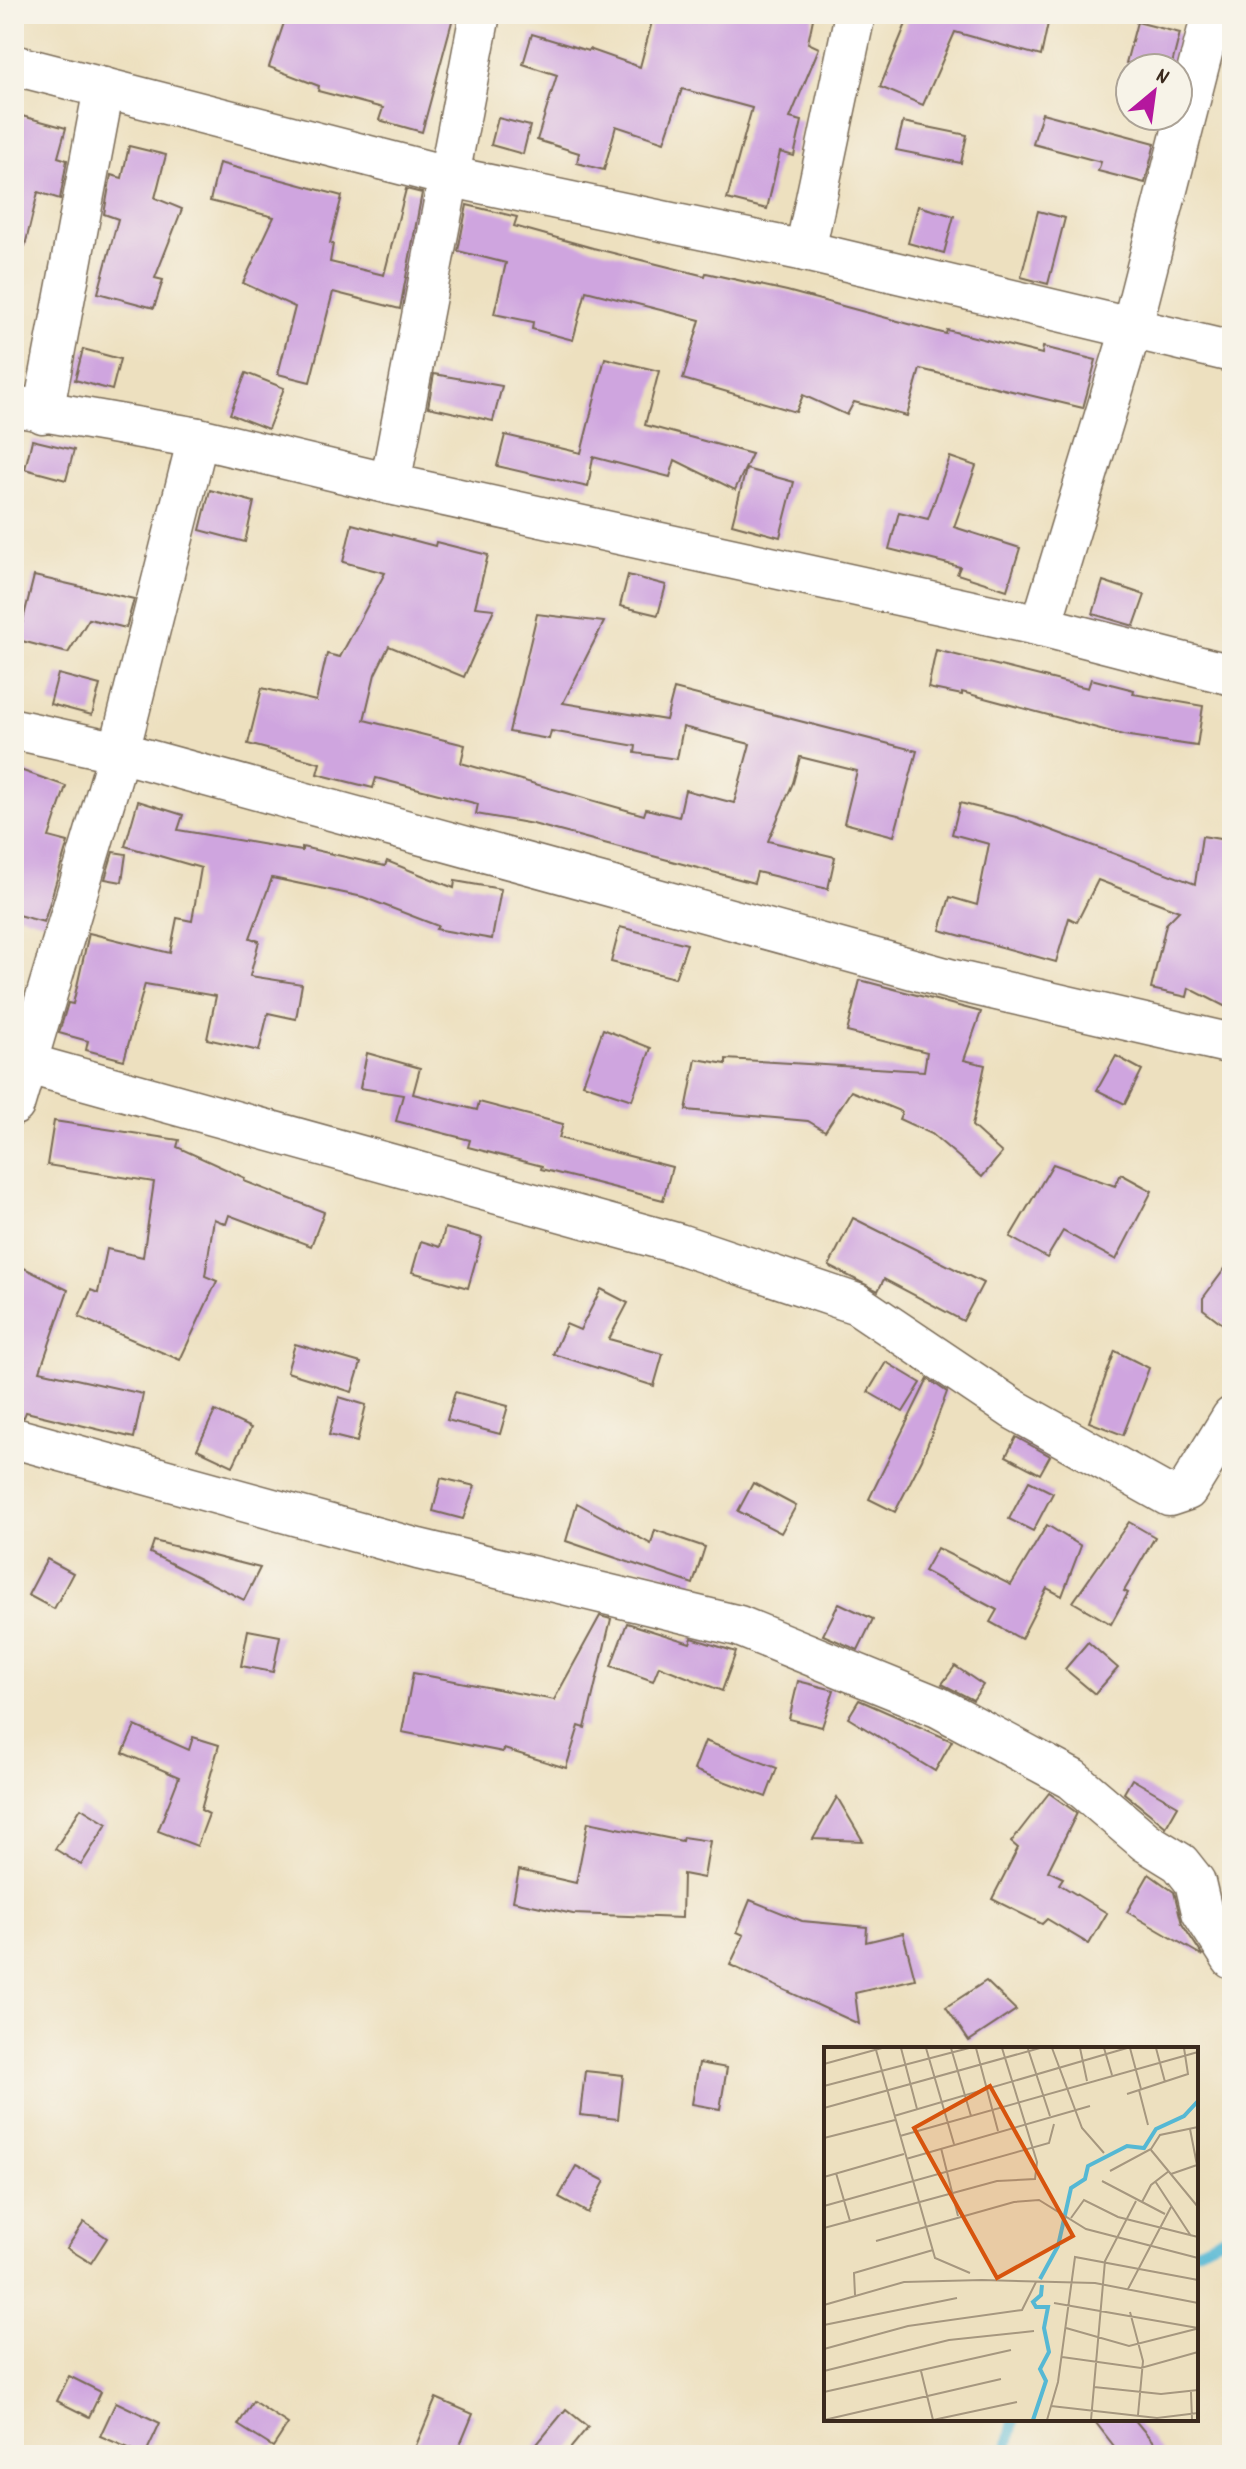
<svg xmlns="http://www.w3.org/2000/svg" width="1246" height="2469" font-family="Dekko,sans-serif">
  <rect width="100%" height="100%" fill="#f7f3e8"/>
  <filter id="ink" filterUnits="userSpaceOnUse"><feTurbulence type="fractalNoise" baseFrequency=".0125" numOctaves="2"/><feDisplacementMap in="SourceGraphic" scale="16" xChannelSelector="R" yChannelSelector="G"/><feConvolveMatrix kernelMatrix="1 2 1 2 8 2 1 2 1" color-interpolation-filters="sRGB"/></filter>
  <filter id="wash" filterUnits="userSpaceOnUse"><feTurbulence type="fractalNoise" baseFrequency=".006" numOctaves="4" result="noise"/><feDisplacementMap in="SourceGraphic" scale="32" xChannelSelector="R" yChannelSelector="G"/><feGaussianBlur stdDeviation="1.8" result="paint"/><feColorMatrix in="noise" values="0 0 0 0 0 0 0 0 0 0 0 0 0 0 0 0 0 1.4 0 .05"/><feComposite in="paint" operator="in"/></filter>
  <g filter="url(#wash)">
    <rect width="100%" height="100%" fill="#ede0bf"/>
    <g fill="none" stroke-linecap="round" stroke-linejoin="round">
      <!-- stream -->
      <g stroke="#55b8d4" stroke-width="11">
        <polyline points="1196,2250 1228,2235 1232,2228"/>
        <polyline points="1006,2455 1014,2419"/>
      </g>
    </g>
    <g id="blocks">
      <!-- building -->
      <g fill="#cfa5df">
        <polygon points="287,14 454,14 422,132 379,120 383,108 318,91 319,86 269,67"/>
        <polygon points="654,14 814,14 808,43 819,48 790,118 802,121 794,156 780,152 767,209 727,199 752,108 682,89 664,142 616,126 604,170 577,163 579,153 537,140 557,75 523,64 532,34 588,51 589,49 640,67"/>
        <polygon points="910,14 1050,14 1041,56 955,32 923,105 880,87"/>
        <polygon points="1137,22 1180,33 1171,68 1126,63"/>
        <polygon points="1042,113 1155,143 1145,183 1098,171 1101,162 1033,144"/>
        <polygon points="22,116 66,128 58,157 67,160 60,199 38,192 25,246 14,245 14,146"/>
        <polygon points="498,118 530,126 523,154 491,145"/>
        <polygon points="903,122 967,135 961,163 896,150"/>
        <polygon points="129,146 166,155 155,198 182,209 155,278 163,280 154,308 98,293 118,219 104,214 111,175 122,178"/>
        <polygon points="219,163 342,196 330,243 333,244 330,262 384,275 406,189 422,193 400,309 333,292 310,382 278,374 295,307 243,283 274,217 210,201"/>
        <polygon points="467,205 517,217 514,226 593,248 705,276 706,273 787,291 946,334 947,330 1042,354 1043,347 1096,360 1083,408 920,369 907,416 854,402 847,415 803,395 796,412 683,379 700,320 586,291 573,340 532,329 533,322 494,314 506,263 458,251"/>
        <polygon points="918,206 954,216 944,253 908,243"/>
        <polygon points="1038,211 1065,218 1048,284 1021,277"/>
        <polygon points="83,349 120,359 112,390 75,380"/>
        <polygon points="605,358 659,371 645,425 752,454 735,490 675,460 670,477 593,457 588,487 497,466 505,435 581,453"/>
        <polygon points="246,373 284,388 268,429 230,414"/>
        <polygon points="434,374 502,386 493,421 428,407"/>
        <polygon points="32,440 74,450 66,480 25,469"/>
        <polygon points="950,457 976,466 954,527 1020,548 1007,590 957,574 960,567 889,549 899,512 928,519"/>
        <polygon points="746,469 794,482 780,537 732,524"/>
        <polygon points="210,490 254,502 245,542 200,530"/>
        <polygon points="352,524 435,546 436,542 488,555 475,607 494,609 464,677 389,646 375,674 364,720 465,745 461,763 644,815 646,809 679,817 685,790 734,803 750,744 683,727 677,759 635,753 636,746 551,731 549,739 509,732 537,614 604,622 563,703 666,720 674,689 917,751 894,836 844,823 857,771 800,757 793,783 768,841 835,857 828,889 757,872 754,883 533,824 476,814 478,804 376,778 373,788 317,774 320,763 248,744 262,688 316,701 327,654 340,657 385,573 343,562"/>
        <polygon points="628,575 666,585 658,615 620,606"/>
        <polygon points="34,576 134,599 126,628 89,619 68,653 18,640"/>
        <polygon points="1103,581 1145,595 1134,626 1093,614"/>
        <polygon points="936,650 1088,688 1091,679 1134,690 1133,694 1203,706 1197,746 1123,735 962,692 962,695 928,688"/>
        <polygon points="58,674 100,685 92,715 50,704"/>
        <polygon points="20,770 66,786 49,837 68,842 44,922 14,914 14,787"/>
        <polygon points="138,801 183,815 178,830 302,851 302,847 385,866 387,861 454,888 455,881 501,889 492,939 436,929 438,926 363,897 272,878 250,938 259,941 250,976 302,984 296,1019 268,1013 259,1051 207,1039 216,996 145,984 124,1060 86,1050 88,1041 59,1033 68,1003 73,1004 89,933 170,953 177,918 192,921 201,868 125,846"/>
        <polygon points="960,803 1016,817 1195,884 1202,836 1232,841 1232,1010 1189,988 1187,997 1151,989 1166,924 1179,911 1098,880 1077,922 1069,918 1056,962 940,930 950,897 977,905 989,844 952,834"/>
        <polygon points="113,852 126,854 122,882 105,879"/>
        <polygon points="620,927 687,944 675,978 611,962"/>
        <polygon points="860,980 981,1012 964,1060 985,1065 972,1126 1002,1153 982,1177 932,1134 899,1119 902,1112 851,1091 825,1131 808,1121 686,1110 696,1059 726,1064 726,1059 924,1071 927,1052 847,1032"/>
        <polygon points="603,1029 651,1048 632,1100 583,1084"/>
        <polygon points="367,1053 420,1068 413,1094 477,1110 479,1102 563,1124 559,1138 672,1167 663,1200 541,1169 542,1166 468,1147 470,1140 396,1121 403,1095 360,1088"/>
        <polygon points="1116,1056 1142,1070 1125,1104 1097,1090"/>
        <polygon points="54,1121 179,1140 177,1147 245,1178 244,1181 324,1212 311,1246 229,1215 226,1224 214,1219 205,1276 217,1281 180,1360 79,1317 91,1290 98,1293 107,1249 143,1257 154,1182 47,1165"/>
        <polygon points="1053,1164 1115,1186 1121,1174 1152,1191 1116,1260 1063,1231 1047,1258 1010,1237"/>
        <polygon points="853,1218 983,1283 963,1321 884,1279 878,1291 829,1266"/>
        <polygon points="445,1228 482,1238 468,1288 412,1272 421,1241 440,1247"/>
        <polygon points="1232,1259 1232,1331 1203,1309 1203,1298"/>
        <polygon points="14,1263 68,1290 40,1371 143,1394 134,1438 26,1412 24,1417 14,1416"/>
        <polygon points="601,1289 628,1303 609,1339 663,1354 654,1386 553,1354 566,1324 580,1330"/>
        <polygon points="295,1344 361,1363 352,1392 287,1372"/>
        <polygon points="1115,1351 1149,1368 1123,1435 1089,1422"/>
        <polygon points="886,1362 921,1383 903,1412 868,1392"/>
        <polygon points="928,1379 947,1392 922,1459 895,1512 869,1499"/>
        <polygon points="455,1392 508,1406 500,1434 447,1420"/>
        <polygon points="339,1397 366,1405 357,1442 329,1435"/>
        <polygon points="215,1411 251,1428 233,1466 197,1449"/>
        <polygon points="1016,1437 1050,1456 1040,1474 1006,1456"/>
        <polygon points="441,1478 475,1486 463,1519 433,1511"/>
        <polygon points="1029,1481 1053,1493 1033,1531 1009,1519"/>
        <polygon points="753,1483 796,1506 781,1533 738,1511"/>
        <polygon points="577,1503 651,1544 655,1530 705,1547 693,1584 566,1541"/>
        <polygon points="1129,1522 1155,1537 1124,1591 1128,1593 1111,1624 1073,1602"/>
        <polygon points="1047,1525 1081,1546 1062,1596 1047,1588 1021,1639 990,1622 997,1610 924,1571 937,1548 1011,1585"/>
        <polygon points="154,1541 260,1568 244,1600 150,1553"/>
        <polygon points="47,1559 73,1573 54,1609 28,1595"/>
        <polygon points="839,1603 873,1619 858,1650 823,1635"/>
        <polygon points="600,1616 611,1619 585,1728 579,1726 566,1768 504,1749 503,1752 402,1732 413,1673 554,1700"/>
        <polygon points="627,1623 690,1643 692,1638 736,1652 722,1691 659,1666 653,1681 611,1666"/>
        <polygon points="248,1630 280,1636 273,1672 241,1666"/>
        <polygon points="1088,1642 1118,1668 1095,1694 1065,1669"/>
        <polygon points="955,1666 983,1685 973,1700 942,1684"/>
        <polygon points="798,1681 834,1690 822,1727 789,1719"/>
        <polygon points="859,1700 952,1741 935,1771 848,1718"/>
        <polygon points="135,1726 189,1750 193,1737 219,1745 201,1810 209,1814 197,1846 158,1831 179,1777 123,1753"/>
        <polygon points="705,1741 777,1768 766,1797 694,1770"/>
        <polygon points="1132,1779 1178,1806 1166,1827 1124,1793"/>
        <polygon points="1049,1793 1077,1813 1048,1871 1063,1878 1059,1884 1107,1913 1089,1944 1047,1919 1042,1924 992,1899 1018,1848 1011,1842"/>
        <polygon points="837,1797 863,1841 813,1839"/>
        <polygon points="81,1808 107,1824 81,1865 55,1849"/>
        <polygon points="588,1822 682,1841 683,1837 710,1841 704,1878 683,1874 682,1918 573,1914 513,1901 519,1870 576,1883"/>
        <polygon points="1149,1874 1174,1892 1182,1924 1203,1956 1127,1912"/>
        <polygon points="750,1900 802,1921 867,1927 866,1942 903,1933 915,1979 855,1993 859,2024 730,1965 744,1935 737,1932"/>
        <polygon points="986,1981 1016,2010 969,2041 946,2007"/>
        <polygon points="699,2063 727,2068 720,2109 692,2104"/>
        <polygon points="585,2071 623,2075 618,2119 580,2115"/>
        <polygon points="576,2166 605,2181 588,2213 559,2197"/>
        <polygon points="84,2222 107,2238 91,2263 67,2248"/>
        <polygon points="69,2376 101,2392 89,2417 57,2401"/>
        <polygon points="436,2398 473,2414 456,2455 412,2455"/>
        <polygon points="253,2401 288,2424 273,2447 238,2425"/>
        <polygon points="116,2402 160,2423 145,2455 100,2436"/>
        <polygon points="566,2409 588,2427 565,2455 528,2455"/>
        <polygon points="1093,2419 1134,2419 1164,2455 1121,2455"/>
      </g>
    </g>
  </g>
  <g filter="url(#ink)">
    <use href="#blocks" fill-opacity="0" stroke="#796a56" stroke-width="2"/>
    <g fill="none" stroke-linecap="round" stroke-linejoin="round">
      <!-- street casing -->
      <g stroke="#796a56" stroke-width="43">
        <g id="street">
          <polyline points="14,65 447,176 805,251 1232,352"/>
          <polyline points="805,251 855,14"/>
          <polyline points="14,406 198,438 390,484 1041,626 1232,675"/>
          <polyline points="43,413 104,88"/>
          <polyline points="390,484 480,14"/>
          <polyline points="1041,626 1131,330 1212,14"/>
          <polyline points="14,729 119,752 953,980 1232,1044"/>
          <polyline points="14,1060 679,1244 857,1304 1013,1409 1169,1496 1187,1490 1232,1417"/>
          <polyline points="14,1105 119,752 198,438"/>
          <polyline points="14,1438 418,1549 739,1626 938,1707 1072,1779 1146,1842 1180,1863 1195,1882 1202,1912 1232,1959"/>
        </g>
      </g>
      <!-- street -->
      <use href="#street" stroke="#fff" stroke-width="40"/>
    </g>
  </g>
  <!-- overview -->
  <g transform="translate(824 2047)">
    <rect width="374" height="374" fill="#ede0bf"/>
    <path fill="none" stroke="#55b8d4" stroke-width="4" d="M216,232L234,199L247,141L261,132L264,119L303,99L320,101L332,82L360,69L374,54M209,373L222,334L216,322L225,305L220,281L224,260H212L209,255L217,248L218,238"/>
    <path fill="none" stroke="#a6977f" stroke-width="2" d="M77,1L93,62M102,1L130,97M127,1L147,69M152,1L174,84M228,1L258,81L280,106M256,1L263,34M280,1L288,28M306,1L317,42M332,1L341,35M204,2L226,69M52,3L111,211L146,226M0,17L58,1M0,39L145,1M315,43L324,78M303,47L364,27L360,1M0,61L216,1M70,69L303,1M366,82L373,118M76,89L374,5M0,91L71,73M117,101L134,169M327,103L374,160M82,112L266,59M286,124L327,102L336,88L374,80M12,126L26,174M347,127L373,118M0,130L80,107M278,134L341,167M331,134L367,189M318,155L327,138L345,124M0,159L225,96L230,77M247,171L260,153L294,170L374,190M0,181L173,134L211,132L213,115L178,1M52,194L190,155L215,153L262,182L374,211M304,242L347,160M31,248L30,226L109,203M230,256L374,281M0,258L80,235L158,233L271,236L374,256M306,265L319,314L314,368M0,278L133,251M242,281L305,299L372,282M0,302L84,279L198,263L212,235M238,310L317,321L374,305M0,324L125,293L210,284M97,324L109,373M270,340L337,347L374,343M0,345L187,303M367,345L368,373M227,359L333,371L374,366M0,373L177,332M109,373L193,355M223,373L234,335L251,210L374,233M267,373L281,214L312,154"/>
    <path fill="#d7540e" fill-opacity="0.15" stroke="#d7540e" stroke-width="4" d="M166,39L249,189L173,231L90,81Z"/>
    <rect width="374" height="374" fill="none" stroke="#3b2a1e" stroke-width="4"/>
  </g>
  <!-- margin -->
  <rect width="1246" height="2469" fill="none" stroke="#f7f3e8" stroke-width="48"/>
  <!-- north arrow -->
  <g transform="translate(1154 92) rotate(29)"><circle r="38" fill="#f7f3e8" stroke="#aca397" stroke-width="2"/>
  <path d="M0-6L14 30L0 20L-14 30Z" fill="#b5179e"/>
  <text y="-12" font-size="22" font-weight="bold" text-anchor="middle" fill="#3b2a1e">N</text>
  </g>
</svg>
